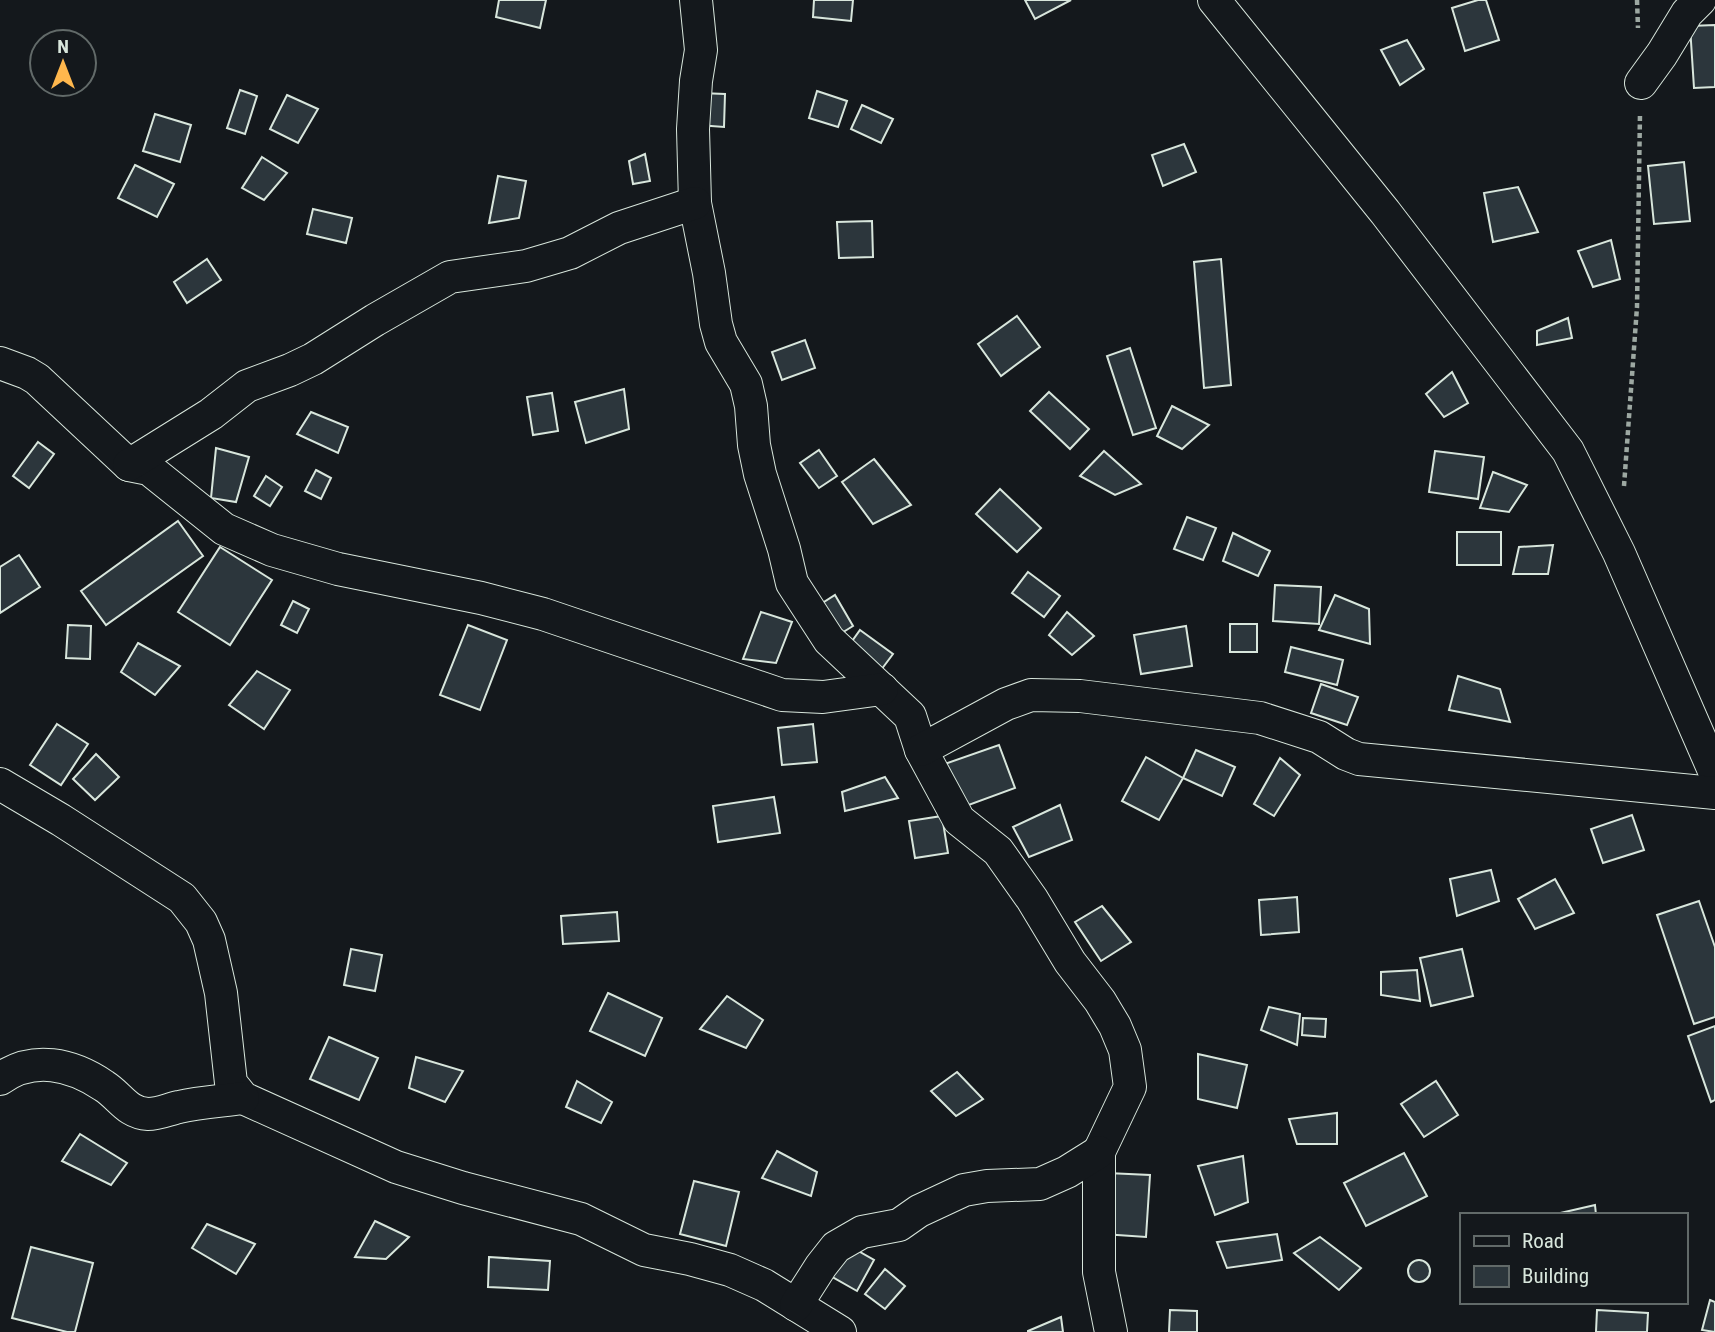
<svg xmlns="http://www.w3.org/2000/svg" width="1715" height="1332" font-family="'Roboto Condensed',sans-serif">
  <rect width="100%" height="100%" fill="#14181c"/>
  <!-- building -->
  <g fill="#2c363c" stroke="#d8e6dc" stroke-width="2">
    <polygon points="499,0 546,0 540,28 496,17"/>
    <polygon points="814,0 853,0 851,21 813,17"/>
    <polygon points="1025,0 1071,0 1035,19"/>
    <polygon points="1478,0 1486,0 1499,40 1465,51 1452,8"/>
    <polygon points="1715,25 1715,87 1694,88 1690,26"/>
    <polygon points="1407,40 1424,69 1400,85 1381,50"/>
    <polygon points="240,90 257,96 245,134 227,128"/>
    <polygon points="817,91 847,101 838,127 809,118"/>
    <polygon points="700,93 725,94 724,127 698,125"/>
    <polygon points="287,95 318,109 298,143 270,129"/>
    <polygon points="862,105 893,119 881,143 851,129"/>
    <polygon points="155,114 191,125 180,162 143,151"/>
    <polygon points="1184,144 1196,172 1163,186 1152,155"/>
    <polygon points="645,154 650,181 633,184 629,161"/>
    <polygon points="262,157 287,173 264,200 242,188"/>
    <polygon points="1684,162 1690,221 1654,224 1648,166"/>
    <polygon points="135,165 174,184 157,217 118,198"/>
    <polygon points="498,176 526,181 519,218 489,223"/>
    <polygon points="1518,187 1538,232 1493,242 1484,193"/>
    <polygon points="313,209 352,218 346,243 307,234"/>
    <polygon points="872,221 873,257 839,258 837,222"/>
    <polygon points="1611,240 1620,279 1593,287 1578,251"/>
    <polygon points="207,259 221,280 187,303 174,282"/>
    <polygon points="1221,259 1231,385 1204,388 1194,262"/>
    <polygon points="1017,316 1040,347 1001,376 978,344"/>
    <polygon points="1568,318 1572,338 1537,345 1537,331"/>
    <polygon points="805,340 815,368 782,380 772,352"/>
    <polygon points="1130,348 1156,428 1133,435 1107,356"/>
    <polygon points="1452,372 1468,403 1444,417 1426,394"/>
    <polygon points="624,389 629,429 586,443 575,402"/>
    <polygon points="1049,392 1089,429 1070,449 1030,411"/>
    <polygon points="552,393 558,431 533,435 527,397"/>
    <polygon points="1172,406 1209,425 1182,449 1157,436"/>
    <polygon points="311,412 348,427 338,453 297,434"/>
    <polygon points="38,442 54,454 29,488 13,476"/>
    <polygon points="216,448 249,457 236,502 211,498"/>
    <polygon points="819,450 837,476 819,488 800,463"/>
    <polygon points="1104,451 1141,484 1115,495 1080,476"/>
    <polygon points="1435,451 1484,457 1478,499 1429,492"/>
    <polygon points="874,459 911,505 873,524 842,482"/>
    <polygon points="316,470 331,478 321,499 305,491"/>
    <polygon points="1493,472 1527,485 1509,512 1480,508"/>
    <polygon points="266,476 282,487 270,506 254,496"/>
    <polygon points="1000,489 1041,528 1017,552 976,514"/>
    <polygon points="1187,517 1216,528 1203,560 1174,549"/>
    <polygon points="178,521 203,556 106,625 81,591"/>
    <rect x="1457" y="532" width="44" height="33"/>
    <polygon points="1233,533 1270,551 1258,576 1223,561"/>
    <polygon points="1553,545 1548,574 1513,574 1519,547"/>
    <polygon points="220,547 272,580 230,645 178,612"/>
    <polygon points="19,555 40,587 0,613 0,567"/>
    <polygon points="1028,572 1060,596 1044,617 1012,593"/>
    <polygon points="1275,585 1321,587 1319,624 1273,621"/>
    <polygon points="835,595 853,626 832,639 813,609"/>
    <polygon points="1335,595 1369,609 1370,644 1319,630"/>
    <polygon points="293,601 309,609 297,633 281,625"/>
    <polygon points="761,612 792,622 776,663 743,659"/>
    <polygon points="1067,612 1094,636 1072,655 1049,635"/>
    <rect x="1230" y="624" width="27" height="28"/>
    <polygon points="68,625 91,626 90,659 66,658"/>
    <polygon points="468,625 507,640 480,710 440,695"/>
    <polygon points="1186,626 1192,666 1141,674 1134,635"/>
    <polygon points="860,630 893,654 878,674 845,651"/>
    <polygon points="138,643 180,666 155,695 121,672"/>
    <polygon points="1291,647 1343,660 1337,685 1285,672"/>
    <polygon points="257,671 290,690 264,729 229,705"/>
    <polygon points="1458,676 1500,689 1510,722 1449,710"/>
    <polygon points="1321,684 1358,697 1347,725 1311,713"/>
    <polygon points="57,724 88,744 61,785 30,765"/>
    <polygon points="813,724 817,762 782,765 778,728"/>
    <polygon points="999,745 1015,788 955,810 939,766"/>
    <polygon points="1196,750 1235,767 1222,796 1183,778"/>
    <polygon points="96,754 119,777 95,800 73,779"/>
    <polygon points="1146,757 1183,778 1159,820 1122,801"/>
    <polygon points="1280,758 1300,775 1274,816 1254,804"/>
    <polygon points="885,777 898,798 845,811 842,792"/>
    <polygon points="774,797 780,833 718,842 713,806"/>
    <polygon points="1060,805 1072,840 1029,857 1013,827"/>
    <polygon points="1632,815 1644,850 1603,863 1591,829"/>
    <polygon points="942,816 948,853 915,858 909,821"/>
    <polygon points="1491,870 1499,901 1457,916 1450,879"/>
    <polygon points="1555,879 1574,913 1535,929 1518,899"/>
    <polygon points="1297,897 1299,932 1261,935 1259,900"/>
    <polygon points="1699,901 1715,947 1715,1017 1694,1024 1657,915"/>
    <polygon points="1102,906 1131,942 1101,961 1075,922"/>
    <polygon points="617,912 619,941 563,944 561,916"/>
    <polygon points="351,949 382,955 375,991 344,985"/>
    <polygon points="1462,949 1473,996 1431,1006 1420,958"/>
    <polygon points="1417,970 1420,1001 1381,995 1381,972"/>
    <polygon points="608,993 662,1018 645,1056 590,1031"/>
    <polygon points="727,996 763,1020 746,1048 700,1029"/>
    <polygon points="1269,1007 1300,1014 1297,1045 1261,1030"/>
    <polygon points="1303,1018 1326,1019 1325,1037 1302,1035"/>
    <polygon points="1715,1026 1715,1100 1711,1102 1688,1036"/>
    <polygon points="329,1037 378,1058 359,1100 310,1079"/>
    <polygon points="1198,1054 1247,1065 1237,1108 1198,1099"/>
    <polygon points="416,1057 463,1071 445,1102 409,1088"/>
    <polygon points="957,1072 983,1099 956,1116 931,1091"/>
    <polygon points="577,1081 612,1102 601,1123 566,1107"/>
    <polygon points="1436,1081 1458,1115 1424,1137 1401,1104"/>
    <polygon points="1337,1113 1337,1144 1297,1144 1289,1119"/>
    <polygon points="80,1134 127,1163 111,1185 62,1161"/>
    <polygon points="777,1151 817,1172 811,1196 762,1178"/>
    <polygon points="1404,1153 1427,1196 1366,1226 1344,1183"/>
    <polygon points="1243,1156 1248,1202 1215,1215 1198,1166"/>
    <polygon points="1107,1173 1150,1175 1146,1237 1103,1234"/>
    <polygon points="694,1181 739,1192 726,1246 680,1234"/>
    <polygon points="1595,1205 1596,1215 1556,1214"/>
    <polygon points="375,1221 409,1237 386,1259 355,1257"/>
    <polygon points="207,1224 255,1244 236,1274 192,1248"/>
    <polygon points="1277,1234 1282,1260 1227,1268 1217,1242"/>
    <polygon points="1320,1237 1361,1268 1339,1290 1294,1253"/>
    <polygon points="846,1244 874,1260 857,1291 829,1275"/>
    <polygon points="31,1247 93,1263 75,1332 67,1332 12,1318"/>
    <polygon points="489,1257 550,1261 548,1290 488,1287"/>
    <circle cx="1419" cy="1271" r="11"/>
    <polygon points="885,1269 905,1286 885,1309 865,1294"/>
    <polygon points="1710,1300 1715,1302 1715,1332 1702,1330"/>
    <polygon points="1170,1310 1197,1311 1197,1332 1169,1332"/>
    <polygon points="1597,1310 1648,1313 1647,1332 1596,1332"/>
    <polygon points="1061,1317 1063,1332 1028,1332 1028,1331"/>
  </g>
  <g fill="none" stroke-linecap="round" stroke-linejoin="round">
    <!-- minor casing -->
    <g stroke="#d8e6dc" stroke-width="34">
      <g id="minor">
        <polyline points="696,0 701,50 696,81 693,129 695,203 709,273 716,324 721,342 746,384 751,406 754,445 760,474 784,549 792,583 829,640 910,716 921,750 959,820 998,851 1032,899 1070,962 1100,1001 1115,1026 1125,1050 1130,1087 1099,1152 1099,1272 1111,1332"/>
        <polyline points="1214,0 1385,212 1568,451 1619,553 1715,773"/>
        <polyline points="1641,83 1662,54 1687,13 1700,0"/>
        <polyline points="0,363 27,373 37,379 129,465 149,469 224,529 272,550 338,569 481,598 543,614 782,695 823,697 882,689"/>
        <polyline points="129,465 211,414 247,386 290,370 313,359 375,320 450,277 526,266 570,253 619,228 695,203"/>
        <polyline points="921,750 1006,704 1031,695 1080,696 1260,718 1319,737 1346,754 1359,759 1715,793"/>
        <polyline points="0,784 61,820 182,898 201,922 209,940 221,993 231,1083 243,1098 396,1167 463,1188 581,1219 644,1250 690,1259 730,1270 764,1285 840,1332"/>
        <path d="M0,1079C33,1055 72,1064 104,1086C120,1096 127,1113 148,1114C159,1114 169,1109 179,1107C200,1102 222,1101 243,1098"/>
        <polyline points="796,1305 821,1266 836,1247 862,1232 899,1225 919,1211 964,1190 987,1186 1040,1184 1067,1172 1099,1152"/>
      </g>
    </g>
    <!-- path -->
    <g stroke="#9da8a2" stroke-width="4.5" stroke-dasharray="5 3.5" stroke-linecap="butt">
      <polyline points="1637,0 1638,28"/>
      <polyline points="1624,486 1637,307 1640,113"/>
    </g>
    <!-- minor -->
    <use href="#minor" stroke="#14181c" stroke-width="32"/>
  </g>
  <!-- legend -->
  <rect x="1460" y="1213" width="228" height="91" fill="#14181c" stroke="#626a69" stroke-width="2"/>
  <rect x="1474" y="1236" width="35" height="10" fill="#14181c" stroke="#626a69" stroke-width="2"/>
  <text x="1522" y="1248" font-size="21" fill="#d8e6dc">Road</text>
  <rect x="1474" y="1266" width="35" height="21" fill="#2c363c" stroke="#626a69" stroke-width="2"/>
  <text x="1522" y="1283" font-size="21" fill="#d8e6dc">Building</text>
  <!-- north arrow -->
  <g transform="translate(63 63)"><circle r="33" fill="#14181c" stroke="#626a69" stroke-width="2"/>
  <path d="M0-5L12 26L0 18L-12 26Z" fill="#ffb74d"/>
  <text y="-10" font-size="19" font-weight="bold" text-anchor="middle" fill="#d8e6dc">N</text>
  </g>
</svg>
